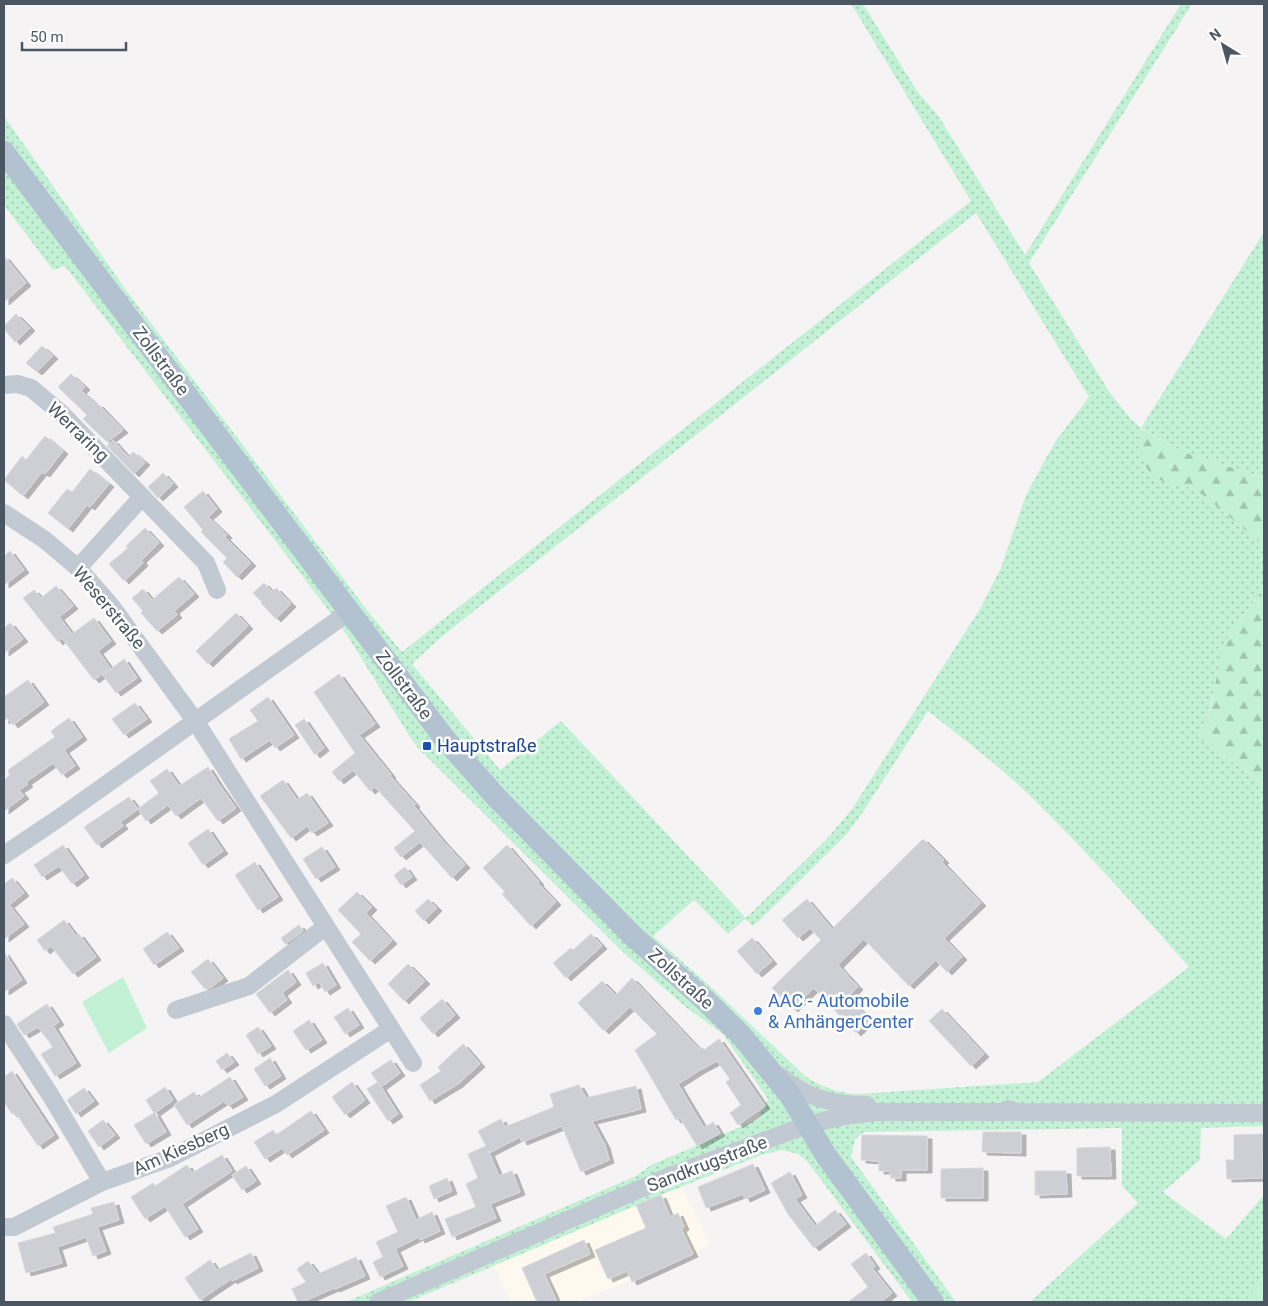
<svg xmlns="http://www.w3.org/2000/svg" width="1268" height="1306" font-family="Roboto,sans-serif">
  <defs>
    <pattern id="grass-dots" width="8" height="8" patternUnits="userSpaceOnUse" patternTransform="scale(1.25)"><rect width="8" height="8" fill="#c3f1d5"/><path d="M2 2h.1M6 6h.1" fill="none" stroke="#a0c6b0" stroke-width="1.8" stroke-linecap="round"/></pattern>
    <pattern id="forest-firs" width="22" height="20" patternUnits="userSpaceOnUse" patternTransform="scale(1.25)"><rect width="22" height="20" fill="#c3f1d5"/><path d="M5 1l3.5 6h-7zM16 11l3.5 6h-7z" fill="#a0c6b0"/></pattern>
    <filter id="shadow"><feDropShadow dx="5" dy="3" stdDeviation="0" flood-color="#0004"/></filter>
  </defs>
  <rect width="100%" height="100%" fill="#f5f3f3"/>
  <!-- commercial -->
  <polygon fill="#fdf9ef" points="682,1186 710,1245 632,1282 631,1280 579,1301 577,1298 568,1302 511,1302 494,1266"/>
  <!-- grass -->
  <path fill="url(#grass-dots)" fill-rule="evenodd" d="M851,4H863L917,91L939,117L1025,255L1181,4H1192L1029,263L1110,393L1130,418L1141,428L1264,232V478L1180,451L1142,428L1170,485L1188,487L1203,495L1264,546V588L1229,635L1206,721L1197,736L1264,785V1126L1201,1128L1200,1160L1163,1192L1226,1239L1264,1195V1302H1030L1138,1203L1122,1186V1128L864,1132L855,1139L851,1157L956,1302H912L807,1161L798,1154L782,1150L761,1155L661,1195L408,1302H346L636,1176L651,1165L747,1124L758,1118L768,1099L723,1034L687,1008L626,955L418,748L410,737L347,635L326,607L65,266L53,270L4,205V116L126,290L370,614L402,652L971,201ZM976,213L1089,397L1055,442L1026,495L1001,568L980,609L852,809L826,840L746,918L561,721L500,770L412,664L440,638ZM928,711C961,737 994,762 1025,791C1083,847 1136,907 1189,967L1038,1082L858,1094C838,1093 821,1087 805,1076L712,988L653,936L694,900L728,934L745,919L753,926L758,922L847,834L861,815Z"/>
  <!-- forest -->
  <g fill="url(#forest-firs)">
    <polygon points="1141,428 1180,451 1264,478 1264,546 1203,495 1188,487 1170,485 1150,474 1142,458"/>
    <polygon points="1264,588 1264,781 1263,784 1197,736 1206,721 1213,698 1221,653 1229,635"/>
  </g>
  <!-- park -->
  <g fill="#c3f1d5">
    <polygon points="123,977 147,1028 109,1053 82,1002"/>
    <polygon points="1264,1279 1264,1302 1244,1302"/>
  </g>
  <!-- building -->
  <g fill="#cdcfd5" stroke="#d7d9de" filter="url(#shadow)">
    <polygon points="4,256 26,283 4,302"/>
    <polygon points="16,314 30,328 15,342 4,329 4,326"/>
    <polygon points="42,346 53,356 37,372 26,363"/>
    <polygon points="71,374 85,387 81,391 97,405 98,404 123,430 107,442 83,419 87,415 58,387"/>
    <polygon points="45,436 63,451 45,474 42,472 23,496 4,480 22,456 26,460"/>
    <polygon points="113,440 128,457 133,452 145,462 134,474 107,446"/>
    <polygon points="90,469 109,484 90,507 87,505 68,529 48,513 67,489 72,492"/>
    <polygon points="163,473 173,484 158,498 148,487"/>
    <polygon points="203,491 217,509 208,517 227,535 225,537 251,563 237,577 223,562 227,558 201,532 203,530 184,507"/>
    <polygon points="145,528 159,543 141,560 143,563 124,581 109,564 128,548 126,546"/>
    <polygon points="10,551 24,570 4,585 4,556"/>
    <polygon points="179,577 194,594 174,611 177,615 157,631 141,613 143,611 132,598 143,589 152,600"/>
    <polygon points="264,583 272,592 276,588 291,604 276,619 261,603 262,602 253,593"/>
    <polygon points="56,586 73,606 59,617 72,634 94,618 111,641 98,651 110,668 94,680 62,638 58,642 23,598 34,590 41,598"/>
    <polygon points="236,613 248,626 208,664 196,651"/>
    <polygon points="10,623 23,639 4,653 4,628"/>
    <polygon points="124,659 137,678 116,693 103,675"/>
    <polygon points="339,674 375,724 359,735 391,775 390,776 415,804 414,806 442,840 465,865 452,878 420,842 401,857 394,848 415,831 375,787 370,791 353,770 339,781 332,772 355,753 314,692"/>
    <polygon points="28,680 44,702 13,725 8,718 4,721 4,697"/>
    <polygon points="268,697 294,735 275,748 270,740 241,759 229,739 258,721 250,710"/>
    <polygon points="135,703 147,719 124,735 112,719"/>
    <polygon points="69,718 82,737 64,750 75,766 62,775 53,763 26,782 28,784 19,790 24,796 4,811 4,780 10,775 8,770 55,737 51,731"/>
    <polygon points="304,719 324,748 315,755 295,725"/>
    <polygon points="208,767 218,783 236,808 218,821 201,798 176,816 168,805 146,821 138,809 159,793 150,781 167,769 179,786"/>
    <polygon points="283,780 297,800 307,793 328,823 312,833 307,826 291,838 260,796"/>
    <polygon points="129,797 138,809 120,822 123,826 97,845 84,827"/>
    <polygon points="208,829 223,851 203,865 188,843"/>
    <polygon points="923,839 944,860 942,862 981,903 944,938 962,957 947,972 936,960 909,986 864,939 838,965 858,987 848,997 870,1020 856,1033 814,988 793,1009 772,988 821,940 810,928 798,938 782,920 807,899 832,929"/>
    <polygon points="63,845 84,875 72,884 59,866 42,877 34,865"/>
    <polygon points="507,845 539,882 538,883 556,902 531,926 502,894 505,892 483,868"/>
    <polygon points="322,847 335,867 316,879 303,859"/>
    <polygon points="255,862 278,897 258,910 235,875"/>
    <polygon points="405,867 412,877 401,885 394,875"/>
    <polygon points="12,878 24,893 9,905 24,924 4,939 4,884"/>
    <polygon points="357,892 372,907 366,913 392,941 370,961 352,942 361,934 338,910"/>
    <polygon points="428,899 437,908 424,921 415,911"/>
    <polygon points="64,920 76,936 79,934 96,957 73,974 51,946 45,951 37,940"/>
    <polygon points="299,925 303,931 285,944 281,938"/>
    <polygon points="167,932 179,948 154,965 143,949"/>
    <polygon points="591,934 602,946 566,978 553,963 571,948 573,950"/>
    <polygon points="752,938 772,961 757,974 737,951"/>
    <polygon points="4,952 22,980 4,992"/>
    <polygon points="208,959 223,978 210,988 205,989 191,972"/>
    <polygon points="323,963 336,985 325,992 319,982 313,986 306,973"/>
    <polygon points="408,964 425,981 404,1001 388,984"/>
    <polygon points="288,970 296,982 282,993 287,1000 270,1013 256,994"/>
    <polygon points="632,978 699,1049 703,1048 704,1050 719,1039 765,1106 738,1125 730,1113 741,1105 726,1082 730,1079 717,1061 700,1070 678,1084 704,1128 713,1122 720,1133 697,1146 680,1118 676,1120 635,1050 657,1034 630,1007 604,1031 578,1003 602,981 616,995"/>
    <polygon points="442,999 455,1015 433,1034 420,1018"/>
    <polygon points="47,1004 59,1022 53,1026 76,1063 55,1076 41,1054 53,1047 38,1027 24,1035 17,1024"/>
    <polygon points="348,1008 359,1025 345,1034 334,1017"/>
    <polygon points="942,1009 984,1054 971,1066 929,1021"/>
    <polygon points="309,1020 322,1040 306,1050 293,1031"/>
    <polygon points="258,1027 271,1046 258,1054 246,1035"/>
    <polygon points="463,1044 480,1064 458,1084 430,1101 420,1085 441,1071 438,1067"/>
    <polygon points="227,1053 234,1062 222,1070 216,1061"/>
    <polygon points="270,1058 281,1076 265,1086 254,1069"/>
    <polygon points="391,1060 400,1073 381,1087 371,1073"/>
    <polygon points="12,1071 54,1135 38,1146 15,1112 12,1114 4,1102 4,1077"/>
    <polygon points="230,1077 243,1097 228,1106 224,1101 187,1125 174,1105 194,1092 198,1098"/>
    <polygon points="352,1082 365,1100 345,1115 332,1097"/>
    <polygon points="378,1082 398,1114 388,1121 367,1089"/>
    <polygon points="579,1085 586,1098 636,1086 641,1109 592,1121 605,1145 609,1160 581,1172 562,1126 522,1142 520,1137 489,1153 488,1150 499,1176 512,1171 520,1192 490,1204 496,1218 452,1237 445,1219 476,1207 466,1184 478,1178 468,1154 486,1146 478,1131 501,1119 505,1127 554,1107 550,1094"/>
    <polygon points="165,1087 173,1100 155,1113 166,1132 146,1144 134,1125 154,1113 146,1100"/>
    <polygon points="84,1088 94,1101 76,1114 67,1100"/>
    <polygon points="311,1111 324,1130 287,1155 282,1148 265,1159 254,1142 273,1130 276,1135"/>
    <polygon points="103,1120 115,1135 99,1147 88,1131"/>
    <polygon points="983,1132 1021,1132 1021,1153 982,1152"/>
    <polygon points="1264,1134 1264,1152 1262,1152 1263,1178 1227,1179 1226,1160 1234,1160 1234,1135"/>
    <polygon points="862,1135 927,1136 927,1170 901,1170 901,1178 891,1178 890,1171 879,1171 879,1161 861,1160"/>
    <polygon points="1110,1147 1111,1176 1077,1176 1077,1148"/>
    <polygon points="222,1155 232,1171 182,1204 198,1229 185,1237 165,1206 145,1219 131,1197 153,1183 155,1186 187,1165 192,1173"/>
    <polygon points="753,1164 765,1190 745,1199 743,1194 706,1208 698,1187"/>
    <polygon points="246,1166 256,1181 242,1190 232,1175"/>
    <polygon points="983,1168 983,1198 941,1198 941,1169"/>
    <polygon points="1035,1171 1066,1171 1067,1194 1035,1195"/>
    <polygon points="790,1172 802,1195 795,1199 815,1226 835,1210 846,1224 814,1248 788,1214 771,1183"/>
    <polygon points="447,1178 452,1191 434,1199 429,1186"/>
    <polygon points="661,1195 670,1217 678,1213 684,1227 681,1229 693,1254 632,1282 627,1271 608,1279 595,1250 646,1228 636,1205"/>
    <polygon points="406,1197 416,1220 432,1212 440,1231 420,1240 419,1237 395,1249 403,1266 380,1277 373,1262 383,1257 376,1242 398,1232 386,1206"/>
    <polygon points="114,1202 119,1220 97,1227 106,1251 93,1256 86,1237 57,1247 62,1263 26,1273 18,1243 55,1233 53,1227 93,1214 91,1208"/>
    <polygon points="584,1240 590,1254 544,1274 557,1302 537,1302 522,1268"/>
    <polygon points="251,1253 258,1268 232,1281 231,1279 200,1300 185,1278 210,1260 217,1270"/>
    <polygon points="866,1253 875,1266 872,1268 892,1293 881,1302 848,1302 868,1287 851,1264"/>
    <polygon points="356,1257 365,1276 335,1289 334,1288 302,1302 298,1302 292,1289 306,1282 297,1269 308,1261 318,1274"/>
  </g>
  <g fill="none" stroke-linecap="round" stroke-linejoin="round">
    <!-- minor -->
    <g stroke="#c1cad2" stroke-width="18">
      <polyline points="4,385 17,384 31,388 62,414 206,563 217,590"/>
      <polyline points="4,513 45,540 78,568 112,607 196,722 413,1063"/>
      <polyline points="78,568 142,497"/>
      <polyline points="4,855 59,818 349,612"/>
      <polyline points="176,1010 249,986 325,927"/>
      <polyline points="4,1024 51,1096 102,1182 170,1158 276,1104 391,1029"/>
      <path d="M780,1076C806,1098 834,1105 867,1105"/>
      <polyline points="1008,1109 1018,1112 1264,1113"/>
      <polyline points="4,1227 14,1227 102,1182"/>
      <polyline points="378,1302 670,1176 807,1125 844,1116 875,1112 1018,1112"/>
    </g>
    <!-- major -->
    <polyline stroke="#b3c2d1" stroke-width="22" points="4,152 445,739 497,798 633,936 706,1001 740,1034 790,1095 825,1154 933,1302"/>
  </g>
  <!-- markers -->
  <rect fill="#1a4fb4" stroke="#fff" stroke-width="2" x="422" y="741" width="10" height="10" rx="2.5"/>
  <circle fill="#3f7fe0" stroke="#fff" stroke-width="2" cx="758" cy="1011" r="5"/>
  <g text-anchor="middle" stroke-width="5" stroke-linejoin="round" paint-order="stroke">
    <!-- street labels -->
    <g font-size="18" fill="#4a5661" stroke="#fff">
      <text transform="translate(161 361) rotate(53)" y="6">Zollstraße</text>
      <text transform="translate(78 432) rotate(44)" y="6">Werraring</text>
      <text transform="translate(109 608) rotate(50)" y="6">Weserstraße</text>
      <text transform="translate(404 685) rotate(53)" y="6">Zollstraße</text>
      <text transform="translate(681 979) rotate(42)" y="6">Zollstraße</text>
      <text transform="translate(181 1149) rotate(-24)" y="6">Am Kiesberg</text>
      <text transform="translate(707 1164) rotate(-21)" y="6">Sandkrugstraße</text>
    </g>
    <!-- transit labels -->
    <g font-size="18" fill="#164399" stroke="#fff" text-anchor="start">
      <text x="437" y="752">Hauptstraße</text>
    </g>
    <!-- shop labels -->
    <g font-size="18" fill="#366cbe" stroke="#fff" text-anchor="start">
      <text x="768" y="1007">AAC - Automobile<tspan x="768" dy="21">&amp; AnhängerCenter</tspan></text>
    </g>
  </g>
  <!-- border -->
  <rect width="1268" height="1306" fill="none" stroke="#4a5661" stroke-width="10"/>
  <!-- north arrow -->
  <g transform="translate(1223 45) rotate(323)" stroke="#ffffff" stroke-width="4" paint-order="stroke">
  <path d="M0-4L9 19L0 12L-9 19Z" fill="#4a5661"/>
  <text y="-8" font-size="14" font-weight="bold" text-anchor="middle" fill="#4a5661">N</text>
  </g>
  <!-- scale -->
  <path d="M22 42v8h104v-8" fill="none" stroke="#4a5661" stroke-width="2.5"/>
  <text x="30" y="42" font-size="15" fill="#4a5661" stroke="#ffffff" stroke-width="4" paint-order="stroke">50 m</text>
</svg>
